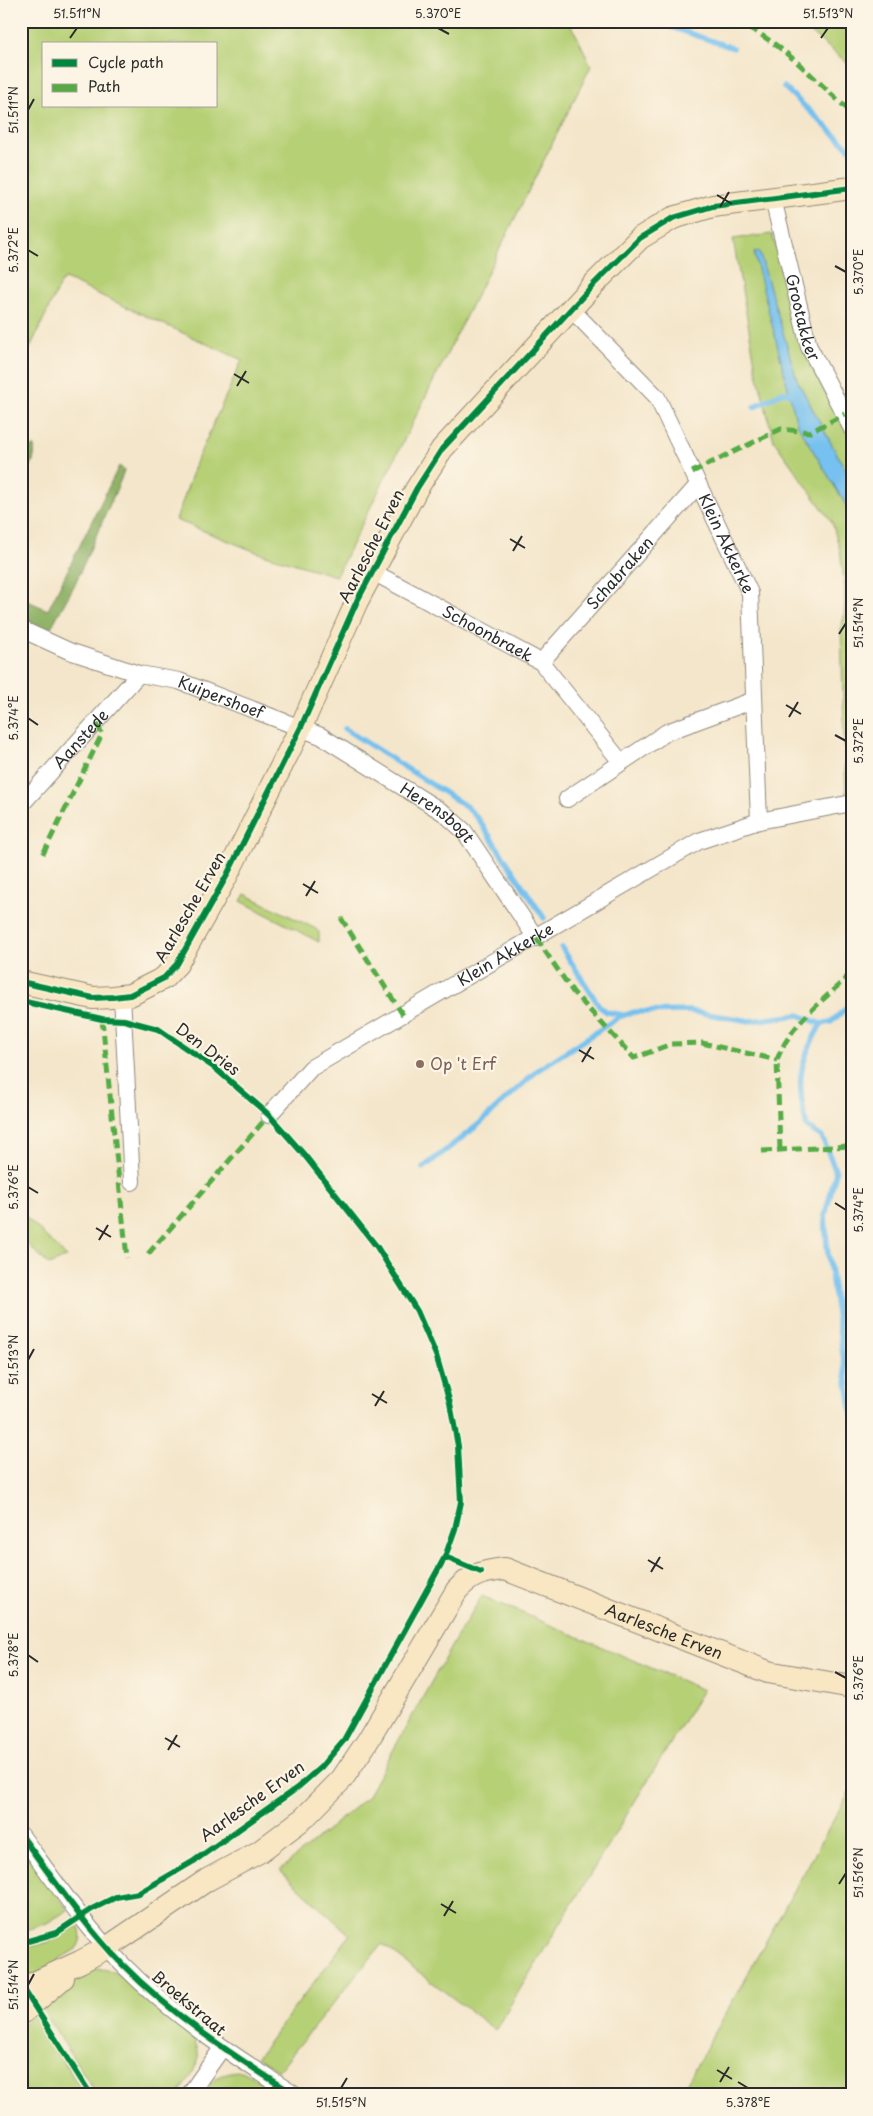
<svg xmlns="http://www.w3.org/2000/svg" width="873" height="2116" font-family="'Playpen Sans',sans-serif">
  <rect width="100%" height="100%" fill="#fcf5e5"/>
  <filter id="ink" filterUnits="userSpaceOnUse"><feTurbulence type="fractalNoise" baseFrequency=".02" numOctaves="2"/><feDisplacementMap in="SourceGraphic" scale="10" xChannelSelector="R" yChannelSelector="G"/><feConvolveMatrix kernelMatrix="1 2 1 2 8 2 1 2 1" color-interpolation-filters="sRGB"/></filter>
  <filter id="wash" filterUnits="userSpaceOnUse"><feTurbulence type="fractalNoise" baseFrequency=".0096" numOctaves="4" result="noise"/><feDisplacementMap in="SourceGraphic" scale="20" xChannelSelector="R" yChannelSelector="G"/><feGaussianBlur stdDeviation="1.12" result="paint"/><feColorMatrix in="noise" values="0 0 0 0 0 0 0 0 0 0 0 0 0 0 0 0 0 1.4 0 .05"/><feComposite in="paint" operator="in"/></filter>
  <g filter="url(#wash)">
    <rect width="100%" height="100%" fill="#f4e6cb"/>
    <!-- green -->
    <g fill="#b6d076" stroke="#707e50" fill-rule="evenodd">
      <path d="M21,21H568L577,36L591,66L336,576L259,553L176,520L197,460L242,360L65,279L61,282L21,367ZM44,44H216V106H44Z"/>
      <polygon points="797,21 852,21 852,67"/>
      <polygon points="772,234 807,357 852,443 852,482 797,380 759,252 755,252 797,424 852,515 852,797 846,799 841,628 844,616 845,590 840,550 832,522 774,441 756,369 733,239"/>
      <polygon points="245,894 316,929 319,932 319,942 241,901"/>
      <polygon points="21,1209 23,1214 67,1257 49,1265 21,1238"/>
      <polygon points="482,1596 703,1690 495,2030 382,1944 278,2071 257,2057 350,1935 280,1870 367,1797 456,1638"/>
      <polygon points="852,1787 852,2095 680,2095"/>
      <polygon points="21,1846 68,1910 47,1923 21,1932"/>
      <path d="M75,1927H79C82,1936 81,1942 76,1949L25,1981L21,1976V1949L48,1942Z"/>
      <path d="M98,1969C130,1969 165,2011 189,2032C208,2059 195,2071 178,2095H97L41,2007L77,1976Z"/>
      <polygon points="33,2013 85,2095 21,2095 21,2027"/>
      <path d="M242,2071L268,2085L264,2093L226,2087L219,2095H202C213,2079 221,2071 242,2071Z"/>
    </g>
    <!-- forest -->
    <g fill="#90b267" stroke="#5e6e49">
      <path d="M34,446C36,461 30,468 21,480V453Z"/>
      <polygon points="119,466 124,470 121,479 74,586 49,631 21,618 21,598 48,610"/>
    </g>
    <!-- water -->
    <polygon fill="#76c1ef" stroke="#50768d" points="759,251 797,380 852,482 852,515 797,424 754,253"/>
    <g fill="none" stroke-linecap="round" stroke-linejoin="round">
      <!-- stream -->
      <g stroke="#76c1ef" stroke-width="5.5">
        <polyline points="653,21 733,48"/>
        <polyline points="784,87 852,151"/>
        <polyline points="754,407 783,392 795,395"/>
        <polyline points="345,729 467,807 479,820 544,918"/>
        <polyline points="562,948 600,1007 607,1012 623,1015"/>
        <path d="M821,1024C798,1064 796,1083 807,1127L822,1137L836,1172L825,1215L827,1247L852,1414"/>
        <polyline points="423,1168 478,1125 538,1070 619,1017 634,1012 689,1011 750,1021 799,1015 821,1024 831,1022 852,1003"/>
      </g>
    </g>
  </g>
  <g filter="url(#ink)">
    <g fill="none" stroke-linecap="round" stroke-linejoin="round">
      <!-- street casing -->
      <g stroke="#90887b" stroke-width="18">
        <g id="street">
          <path id="s1" d="M773,199L809,347L852,429"/>
          <path id="s2" d="M571,309L657,397L750,593L759,821"/>
          <path id="s3" d="M373,572L541,662L621,762"/>
          <path id="s4" d="M21,629L69,651L139,674L179,681L321,736L444,813L464,831L536,938"/>
          <path id="s5" d="M541,662L698,485"/>
          <polyline points="567,799 667,732 754,700"/>
          <path id="s6" d="M21,805L139,674"/>
          <polyline points="122,996 132,1182"/>
          <path id="s7" d="M269,1115L311,1068L699,841L759,821L852,803"/>
          <path d="M21,1835C53,1879 84,1925 122,1964C173,2016 234,2056 295,2095"/>
          <polyline points="189,2095 222,2048"/>
        </g>
      </g>
      <!-- secondary casing -->
      <g stroke="#90887b" stroke-width="24">
        <g id="secondary">
          <polyline points="21,982 93,998 113,997 130,995 164,978 177,964 226,877 301,727 357,601 417,488 442,449 594,284 640,238 673,218 713,206 852,188"/>
          <path id="s8" d="M21,1989L80,1962L108,1947L207,1880L259,1852L304,1818L342,1779L367,1742L457,1590C473,1573 483,1572 505,1569L768,1672L852,1687"/>
          <polyline points="21,2014 63,1978"/>
        </g>
      </g>
      <!-- street -->
      <use href="#street" stroke="#fff" stroke-width="16"/>
      <!-- secondary -->
      <use href="#secondary" stroke="#f9e7c3" stroke-width="22"/>
      <!-- quiet -->
      <g stroke="#54ab44" stroke-width="5" stroke-dasharray="10 5" stroke-linecap="butt">
        <path d="M735,21C780,40 816,81 852,113"/>
        <polyline points="692,472 781,429 810,432 845,414"/>
        <polyline points="43,854 102,734 96,722"/>
        <polyline points="341,918 403,1015"/>
        <polyline points="536,938 573,992 634,1058 671,1044 702,1043 777,1060"/>
        <polyline points="102,1019 127,1258"/>
        <path d="M780,1150L777,1060C790,1023 825,1000 852,972"/>
        <polyline points="762,1151 852,1146"/>
        <polyline points="148,1254 269,1115"/>
      </g>
      <!-- cycleway casing -->
      <g stroke="#fcf5e5" stroke-width="9">
        <g id="cycleway">
          <polyline points="21,982 93,998 113,997 130,995 164,978 177,964 226,877 301,727 357,601 417,488 442,449 594,284 640,238 673,218 713,206 852,188"/>
          <polyline points="21,1001 102,1019 124,1020 158,1029 215,1068 269,1115 306,1157 377,1247 417,1311 436,1355 450,1403 458,1446 461,1502 455,1529 445,1557"/>
          <path d="M21,1835C53,1879 84,1925 122,1964C173,2016 234,2056 295,2095"/>
          <polyline points="21,1943 56,1933 92,1909 116,1897 139,1893 194,1861 297,1788 321,1767 344,1740 445,1557 481,1572"/>
          <polyline points="21,1985 91,2095"/>
        </g>
      </g>
      <!-- cycleway -->
      <use href="#cycleway" stroke="#00873e" stroke-width="6"/>
    </g>
  </g>
  <!-- ticks -->
  <path fill="none" stroke="#2b2b2b" stroke-width="2" d="M438,28L449,34M70,38L77,28M821,38L828,28M28,110L34,99M717,195L732,204M720,207L729,192M28,250L38,256M835,266L846,272M234,374L249,383M237,386L246,371M510,539L525,548M513,551L522,536M839,634L846,623M786,705L801,714M789,717L798,702M28,718L38,725M835,735L846,741M303,884L318,893M306,896L315,881M579,1050L594,1059M582,1062L591,1047M28,1187L38,1193M835,1203L846,1210M96,1228L111,1237M99,1240L108,1225M28,1360L34,1349M372,1394L387,1403M375,1406L384,1391M648,1560L663,1569M651,1572L660,1557M28,1655L38,1662M835,1672L846,1678M165,1738L180,1747M168,1750L177,1735M839,1884L846,1873M441,1904L456,1913M444,1916L453,1901M28,1985L34,1974M717,2070L732,2079M720,2082L729,2067M738,2082L748,2088M341,2088L347,2078"/>
  <!-- markers -->
  <circle fill="#8d6e63" stroke="#fcf5e5" stroke-width="2" cx="420" cy="1064" r="5"/>
  <g text-anchor="middle" stroke-width="4.5" stroke-linejoin="round" paint-order="stroke">
    <!-- street labels -->
    <g font-size="16" fill="#2b2b2b" stroke="#fcf5e5">
      <text dy="6" stroke="none"><textPath href="#s1" startOffset="122">Grootakker</textPath></text>
      <text dy="6" stroke="none"><textPath href="#s2" startOffset="285">Klein Akkerke</textPath></text>
      <text transform="translate(371 546) rotate(-63)" y="6">Aarlesche Erven</text>
      <text dy="6" stroke="none"><textPath href="#s5" startOffset="119">Schabraken</textPath></text>
      <text dy="6" stroke="none"><textPath href="#s3" startOffset="130">Schoonbraek</textPath></text>
      <text dy="6" stroke="none"><textPath href="#s4" startOffset="212">Kuipershoef</textPath></text>
      <text dy="6" stroke="none"><textPath href="#s6" startOffset="89">Aanstede</textPath></text>
      <text dy="6" stroke="none"><textPath href="#s4" startOffset="459">Herensbogt</textPath></text>
      <text transform="translate(190 907) rotate(-60)" y="6">Aarlesche Erven</text>
      <text dy="6" stroke="none"><textPath href="#s7" startOffset="288">Klein Akkerke</textPath></text>
      <text transform="translate(208 1049) rotate(37)" y="6">Den Dries</text>
      <text dy="6" stroke="none"><textPath href="#s8" startOffset="832">Aarlesche Erven</textPath></text>
      <text transform="translate(252 1801) rotate(-36)" y="6">Aarlesche Erven</text>
      <text transform="translate(189 2003) rotate(40)" y="6">Broekstraat</text>
    </g>
    <!-- education labels -->
    <g font-size="16" fill="#785e54" stroke="#fcf5e5" text-anchor="start">
      <text x="430" y="1070">Op 't Erf</text>
    </g>
  </g>
  <!-- margin -->
  <rect width="873" height="2116" fill="none" stroke="#fcf5e5" stroke-width="55"/>
  <!-- legend -->
  <rect x="42" y="42" width="175" height="65" fill="#fcf5e5" stroke="#a8a49b"/>
  <rect x="52" y="59" width="25" height="8" fill="#00873e" stroke="#a8a49b"/>
  <text x="88" y="68" font-size="15" fill="#2b2b2b">Cycle path</text>
  <rect x="52" y="84" width="25" height="8" fill="#54ab44" stroke="#a8a49b"/>
  <text x="88" y="92" font-size="15" fill="#2b2b2b">Path</text>
  <rect x="28" y="28" width="818" height="2060" fill="none" stroke="#2b2b2b" stroke-width="2"/>
  <g font-size="12" text-anchor="middle" fill="#2b2b2b">
    <text x="77" y="18">51.511°N</text>
    <text x="438" y="18">5.370°E</text>
    <text x="828" y="18">51.513°N</text>
    <text transform="translate(14 110) rotate(-90)" y="4">51.511°N</text>
    <text transform="translate(14 250) rotate(-90)" y="4">5.372°E</text>
    <text transform="translate(859 272) rotate(-90)" y="4">5.370°E</text>
    <text transform="translate(859 623) rotate(-90)" y="4">51.514°N</text>
    <text transform="translate(14 718) rotate(-90)" y="4">5.374°E</text>
    <text transform="translate(859 741) rotate(-90)" y="4">5.372°E</text>
    <text transform="translate(14 1187) rotate(-90)" y="4">5.376°E</text>
    <text transform="translate(859 1210) rotate(-90)" y="4">5.374°E</text>
    <text transform="translate(14 1360) rotate(-90)" y="4">51.513°N</text>
    <text transform="translate(14 1655) rotate(-90)" y="4">5.378°E</text>
    <text transform="translate(859 1678) rotate(-90)" y="4">5.376°E</text>
    <text transform="translate(859 1873) rotate(-90)" y="4">51.516°N</text>
    <text transform="translate(14 1985) rotate(-90)" y="4">51.514°N</text>
    <text x="341" y="2107">51.515°N</text>
    <text x="748" y="2107">5.378°E</text>
  </g>
</svg>
